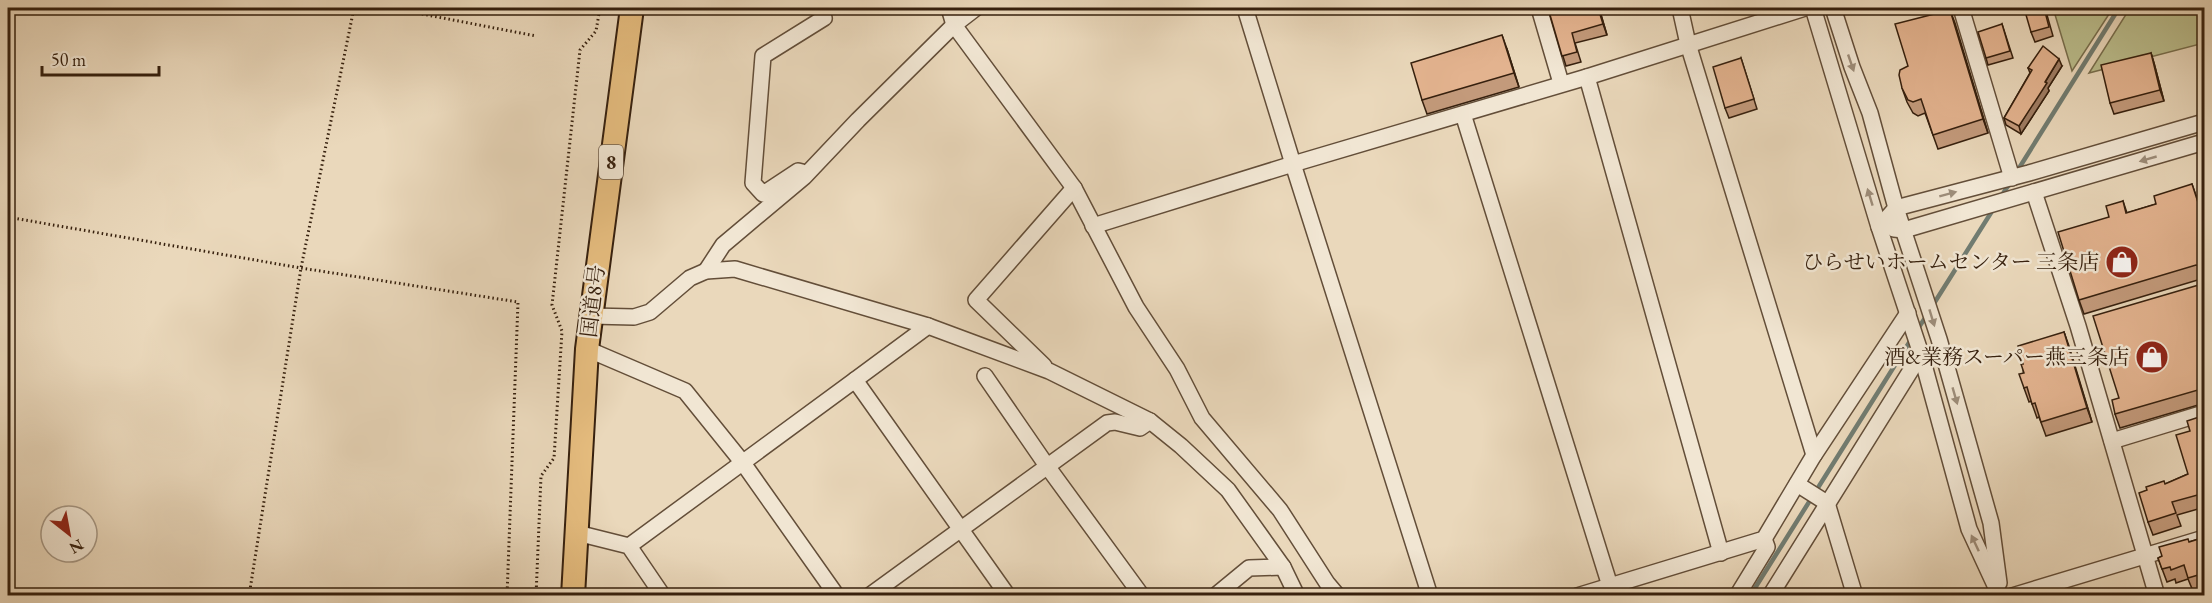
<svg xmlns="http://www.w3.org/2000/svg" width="2212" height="603" font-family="'EB Garamond','Noto Serif JP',serif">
  <rect width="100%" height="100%" fill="#ead8bb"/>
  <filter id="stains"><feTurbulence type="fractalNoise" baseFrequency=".00333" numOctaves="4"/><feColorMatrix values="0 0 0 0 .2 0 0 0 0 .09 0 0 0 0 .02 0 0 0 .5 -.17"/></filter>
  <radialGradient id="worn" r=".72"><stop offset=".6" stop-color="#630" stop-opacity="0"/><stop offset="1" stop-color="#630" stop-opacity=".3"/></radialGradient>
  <!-- green -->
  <g fill="#bbbe8d" stroke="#786f4e" stroke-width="1.5">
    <polygon points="2053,8 2113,8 2072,71"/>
    <polygon points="2130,8 2204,8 2204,43 2089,73"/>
  </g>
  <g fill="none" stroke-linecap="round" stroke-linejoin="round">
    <!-- stream -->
    <g stroke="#717c71" stroke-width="4.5">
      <polyline points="2016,173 2119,8"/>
      <polyline points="2000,198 2010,183"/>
      <polyline points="1933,305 1994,208"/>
      <polyline points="1917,330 1927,315"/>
      <polyline points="1750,596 1912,338"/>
    </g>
    <!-- minor casing -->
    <g stroke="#634e39" stroke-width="18">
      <g id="minor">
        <polyline points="949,8 954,25 1074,188 1136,307 1177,369 1202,418 1280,510 1327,583 1338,596"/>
        <polyline points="1245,8 1293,164 1430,596"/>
        <polyline points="1539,8 1561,83"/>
        <polyline points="1680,8 1688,44 1814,455"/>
        <polyline points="1813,8 1879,227 1921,354 1969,529 2000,596"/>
        <polyline points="1833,8 1852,67 1870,113 1896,208 1939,339 1991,523 1999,583"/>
        <polyline points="1961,8 2012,178"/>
        <polyline points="1587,77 1721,553"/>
        <polyline points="1463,114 1610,586"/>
        <polyline points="802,172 798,171 763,194 753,183 763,56 824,18 821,8"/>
        <polyline points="2034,192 2078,326 2157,596"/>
        <polyline points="1093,226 1293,164 1587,77 1805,8"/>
        <polyline points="1879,227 1896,208 2029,173 2204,122"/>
        <polyline points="1894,229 1904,230 2204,142"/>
        <polyline points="706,271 723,245 804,177 858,120 954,25 976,8"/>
        <polyline points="591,316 634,317 650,312 690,278 706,271 735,269 928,326 1049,371 1150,421 1181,446 1228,490 1283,567 1297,596"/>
        <polyline points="587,349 685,391 743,463 837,596"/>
        <polyline points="1044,366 976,300 1074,188"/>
        <polyline points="985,376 1047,466 1142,596"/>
        <polyline points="855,380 928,326"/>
        <polyline points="2112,441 2204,413"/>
        <polyline points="1797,484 1827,503 1855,596"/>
        <polyline points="577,533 629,546 663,596"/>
        <polyline points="629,546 855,380 1008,596"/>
        <polyline points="869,596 1107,423 1115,422 1140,428 1150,421"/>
        <polyline points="1215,596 1249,568 1283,567"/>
        <polyline points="1577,596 1764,539 1814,455 1908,313"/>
        <polyline points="1737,596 1767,547 1764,539"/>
        <polyline points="1770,596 1921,354"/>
        <polyline points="2012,596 2204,538"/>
      </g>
    </g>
    <!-- highway casing -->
    <g stroke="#36200e" stroke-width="26">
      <polyline id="highway" points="573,596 587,349 632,8"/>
    </g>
    <!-- path -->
    <g stroke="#36200e" stroke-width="3" stroke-dasharray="1.5 3" stroke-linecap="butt">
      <polyline points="391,8 536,36"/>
      <polyline points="13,218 301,268 518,302 507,596"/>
      <polyline points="249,596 301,268 354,8"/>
      <polyline points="536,596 541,476 554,458 562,331 552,305 580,50 596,31 600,8"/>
    </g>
    <!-- minor -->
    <use href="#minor" stroke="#f1e6d3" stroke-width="15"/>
    <!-- highway -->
    <use href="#highway" stroke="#e5bc7e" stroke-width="22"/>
  </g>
  <!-- wall -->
  <g fill="#c39a7b" stroke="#36200e" stroke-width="1.5">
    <polygon points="1548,8 1599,8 1607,35 1575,43 1581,62 1566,66"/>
    <polygon points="2045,8 2053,36 2035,42 2031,32"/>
    <polygon points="1950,10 1988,133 1938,149 1925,113 1918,116 1913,113 1907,102 1902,88 1908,66"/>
    <polygon points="2002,24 2013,58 1988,65 1986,58"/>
    <polygon points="1507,49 1519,87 1427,114 1422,100"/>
    <polygon points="2151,53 2154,63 2164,101 2114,114 2110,103"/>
    <polygon points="1741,58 1757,109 1729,118 1725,108"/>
    <polygon points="2062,66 2048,88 2049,91 2021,134 2006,125 2004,118 2030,73 2028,68"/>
    <polygon points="2192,184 2205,221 2205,279 2201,279 2084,314 2079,300 2109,217 2123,201 2127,213 2156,204"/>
    <polygon points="2205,282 2205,403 2120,428 2115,414 2119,398 2202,284"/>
    <polygon points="2064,332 2092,422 2046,436 2039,417 2037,418 2031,401 2029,402 2024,388 2023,364"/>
    <polygon points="2205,415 2205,507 2177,515 2181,526 2153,535 2148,522 2165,484 2188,474 2190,431"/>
    <polygon points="2205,537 2205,588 2193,591 2188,579 2176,583 2175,579 2167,582 2158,558 2189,542"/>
  </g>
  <!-- shaded-wall -->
  <g fill="#9f7d64" stroke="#36200e" stroke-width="1.5">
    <polygon points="1598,8 1599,8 1607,35 1603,24"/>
    <polygon points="1950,10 1955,23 1988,133 1983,119"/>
    <polygon points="1502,35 1507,49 1519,87 1514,73"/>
    <polygon points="2151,53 2154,63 2164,101 2160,90"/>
    <polygon points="2059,59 2062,66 2048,88 2049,91 2021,134 2019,126"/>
    <polygon points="2064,332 2069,346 2092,422 2087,408"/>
  </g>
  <!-- building -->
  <g fill="#e3b38f" stroke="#36200e" stroke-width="1.5">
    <polygon points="1548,8 1598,8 1603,24 1572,33 1577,52 1562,56"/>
    <polygon points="2024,8 2044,8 2049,27 2031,32"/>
    <polygon points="1950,10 1983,119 1933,135 1921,99 1913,102 1908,100 1902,88 1899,75 1900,70 1908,66 1895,24"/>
    <polygon points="2002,24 2010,51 1986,58 1978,32"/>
    <polygon points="1502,35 1514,73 1422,100 1411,63"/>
    <polygon points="2043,46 2059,59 2045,82 2047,83 2019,126 2004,118 2032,70 2028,68"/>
    <polygon points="2151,53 2160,90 2110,103 2101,65"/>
    <polygon points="1741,58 1754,99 1725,108 1713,67"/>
    <polygon points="2192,184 2205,224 2205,267 2196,265 2079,300 2058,232 2109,217 2106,206 2123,201 2126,213 2156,204 2154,196"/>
    <polygon points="2205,282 2205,388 2115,414 2112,400 2119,398 2093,316 2202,284"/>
    <polygon points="2064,332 2087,408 2041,422 2035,403 2032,404 2027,387 2024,388 2019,374 2024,373 2021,364 2023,364 2018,346"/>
    <polygon points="2205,415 2205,493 2172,502 2176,513 2148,522 2139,493 2147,490 2146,487 2164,481 2165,484 2188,474 2176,435 2190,431 2187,421"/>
    <polygon points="2205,537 2205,573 2188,578 2184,565 2171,570 2170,567 2162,569 2158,558 2162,556 2159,547 2188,539 2189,542"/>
  </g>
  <!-- one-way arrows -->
  <defs><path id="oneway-solid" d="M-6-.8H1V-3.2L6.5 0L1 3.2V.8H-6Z" transform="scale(1.5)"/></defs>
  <g fill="#9d8d7a">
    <use href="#oneway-solid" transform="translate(1851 63) rotate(71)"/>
    <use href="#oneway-solid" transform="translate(2148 159) rotate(164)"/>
    <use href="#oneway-solid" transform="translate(1948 194) rotate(-15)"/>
    <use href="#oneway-solid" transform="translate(1870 197) rotate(-107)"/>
    <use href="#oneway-solid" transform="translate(1932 318) rotate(73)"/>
    <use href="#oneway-solid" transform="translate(1955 396) rotate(74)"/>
    <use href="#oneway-solid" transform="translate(1975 543) rotate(-115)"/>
  </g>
  <!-- icons -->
  <defs>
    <g id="shop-disc" transform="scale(1.725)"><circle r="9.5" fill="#8f2418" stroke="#f1e6d3"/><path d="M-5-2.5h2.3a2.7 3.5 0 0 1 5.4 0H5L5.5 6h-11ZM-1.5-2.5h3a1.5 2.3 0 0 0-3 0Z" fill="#fff"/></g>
  </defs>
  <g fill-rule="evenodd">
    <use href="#shop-disc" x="2122" y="262"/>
    <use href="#shop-disc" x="2152" y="357"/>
  </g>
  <g text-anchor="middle" stroke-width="5" stroke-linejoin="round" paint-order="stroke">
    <!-- shield labels -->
    <rect fill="#f1e6d3" stroke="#6e5b49" stroke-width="1.5" x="599" y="145" width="24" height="34" rx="4.5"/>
    <g font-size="20" font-weight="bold" fill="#36200e">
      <text x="611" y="169">8</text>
    </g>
    <!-- poi labels -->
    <g font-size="21" fill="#36200e" stroke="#f1e6d3" text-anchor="end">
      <text x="2099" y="269">ひらせいホームセンター 三条店</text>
      <text x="2129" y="364">酒&amp;業務スーパー燕三条店</text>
    </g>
    <!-- street labels -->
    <g font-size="21" fill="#36200e" stroke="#f1e6d3">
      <text transform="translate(593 301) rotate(-83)" y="7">国道8号</text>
    </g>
  </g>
  <!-- margin -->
  <rect width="2212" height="603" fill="none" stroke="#ead8bb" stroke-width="30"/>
  <rect x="9" y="9" width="2194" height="585" fill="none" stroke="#36200e" stroke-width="3"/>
  <rect x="15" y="15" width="2182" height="573" fill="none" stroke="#36200e" stroke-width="1.5"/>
  <!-- north arrow -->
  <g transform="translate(69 534) rotate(149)"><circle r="28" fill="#f1e6d3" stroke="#a69784" stroke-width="1.5"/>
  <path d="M0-4.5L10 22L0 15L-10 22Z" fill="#8f2418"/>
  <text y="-9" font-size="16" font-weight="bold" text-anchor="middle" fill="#36200e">N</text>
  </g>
  <!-- scale -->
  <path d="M42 66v9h117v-9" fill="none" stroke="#36200e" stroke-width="3"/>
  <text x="51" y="66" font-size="18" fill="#36200e" stroke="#f1e6d3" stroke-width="4.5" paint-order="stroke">50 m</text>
  <rect width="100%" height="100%" filter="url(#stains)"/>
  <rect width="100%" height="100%" fill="url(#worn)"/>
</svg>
